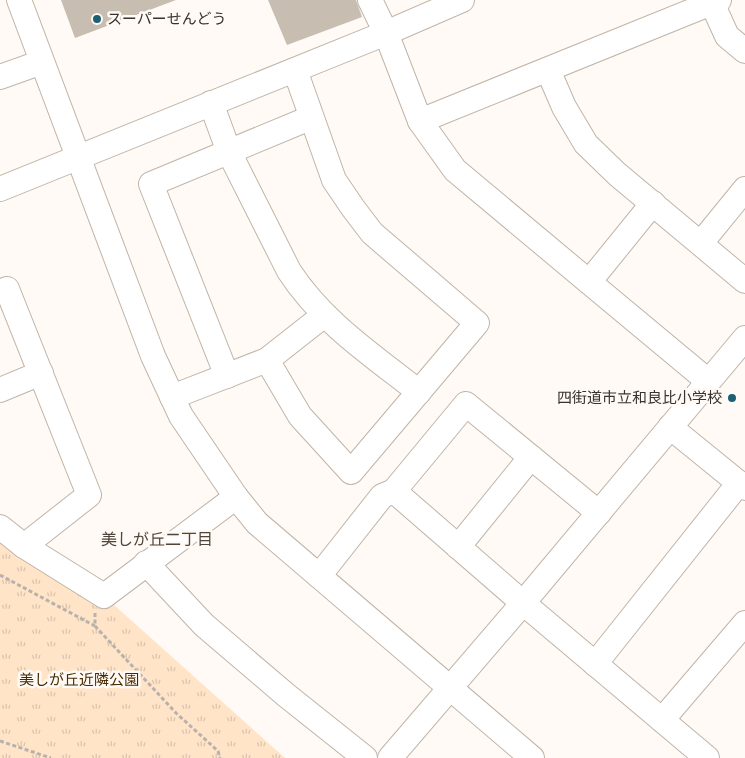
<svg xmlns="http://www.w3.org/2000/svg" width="745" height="758" font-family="Quicksand,'Noto Sans JP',sans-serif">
  <defs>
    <pattern id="park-tufts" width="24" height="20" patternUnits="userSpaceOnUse" patternTransform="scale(1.25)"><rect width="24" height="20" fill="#ffe4c8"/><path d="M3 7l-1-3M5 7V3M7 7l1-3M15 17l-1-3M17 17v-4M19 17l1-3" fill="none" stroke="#dbc4ac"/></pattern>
  </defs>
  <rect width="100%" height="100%" fill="#fffaf5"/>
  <!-- park -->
  <polygon fill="url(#park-tufts)" points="0,527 104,596 285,758 0,758"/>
  <!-- building -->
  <g fill="#c8bdb1">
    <polygon points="61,0 176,0 75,38"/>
    <polygon points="268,0 356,0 362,17 287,45"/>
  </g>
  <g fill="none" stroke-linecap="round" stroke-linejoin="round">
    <!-- minor casing -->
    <g stroke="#c0b4a8" stroke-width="26">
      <g id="minor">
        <polyline points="19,0 153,356 181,416 236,497 257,523 532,758"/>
        <polyline points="370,0 386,33 420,121 455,170 589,282 653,203"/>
        <polyline points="712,3 727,36 745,51"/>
        <polyline points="548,70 564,107 586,144 617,174 745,281"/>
        <polyline points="0,77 42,62"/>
        <path d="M211,103L229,152L289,271C322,322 372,355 419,392"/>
        <polyline points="420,121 719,0"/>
        <polyline points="0,189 386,33 462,0"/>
        <polyline points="701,243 745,189"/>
        <polyline points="589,282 708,381"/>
        <polyline points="0,292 7,289 89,495 24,546"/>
        <polyline points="267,360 300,416 351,472 477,323 372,233 353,208 334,180 295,70"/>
        <polyline points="227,376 151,184 310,118"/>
        <polyline points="0,390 41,373"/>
        <polyline points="172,397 267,360 323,316"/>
        <polyline points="670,427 745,488"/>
        <polyline points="599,513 466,404 394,491 523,603 707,758"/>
        <polyline points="0,527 24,546 104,596 236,497"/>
        <polyline points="458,547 531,457"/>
        <polyline points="146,563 204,625 286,695 365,758"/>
        <polyline points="319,576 382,496 394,491"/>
        <polyline points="595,664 739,483"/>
        <polyline points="662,720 745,623"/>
        <polyline points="390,758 523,603 745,338"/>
      </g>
    </g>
    <!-- path -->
    <g stroke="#b7b2ad" stroke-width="3" stroke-dasharray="4 2.5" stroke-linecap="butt">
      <polyline points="0,575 95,626"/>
      <polyline points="95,613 95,626 176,713 218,751 220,758"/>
      <polyline points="0,741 51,758"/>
    </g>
    <!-- minor -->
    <use href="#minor" stroke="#fff" stroke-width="24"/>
  </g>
  <!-- markers -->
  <g fill="#1c6073" stroke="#fffaf5" stroke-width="2">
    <circle cx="97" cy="19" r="5"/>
    <circle cx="732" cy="398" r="5"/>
  </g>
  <g text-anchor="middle" stroke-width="5" stroke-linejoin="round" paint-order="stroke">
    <!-- poi labels -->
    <g font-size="15" fill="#37332e" stroke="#fffaf5" text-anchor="start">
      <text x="107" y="24">スーパーせんどう</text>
      <text x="722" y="403" text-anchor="end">四街道市立和良比小学校</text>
    </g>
    <!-- park labels -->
    <g font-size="15" fill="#482b01" stroke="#fffaf5">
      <text x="79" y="685">美しが丘近隣公園</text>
    </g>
    <!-- neighbourhood labels -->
    <g font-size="16" fill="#4f453b" stroke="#fffaf5">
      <text x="157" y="545">美しが丘二丁目</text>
    </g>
  </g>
</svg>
